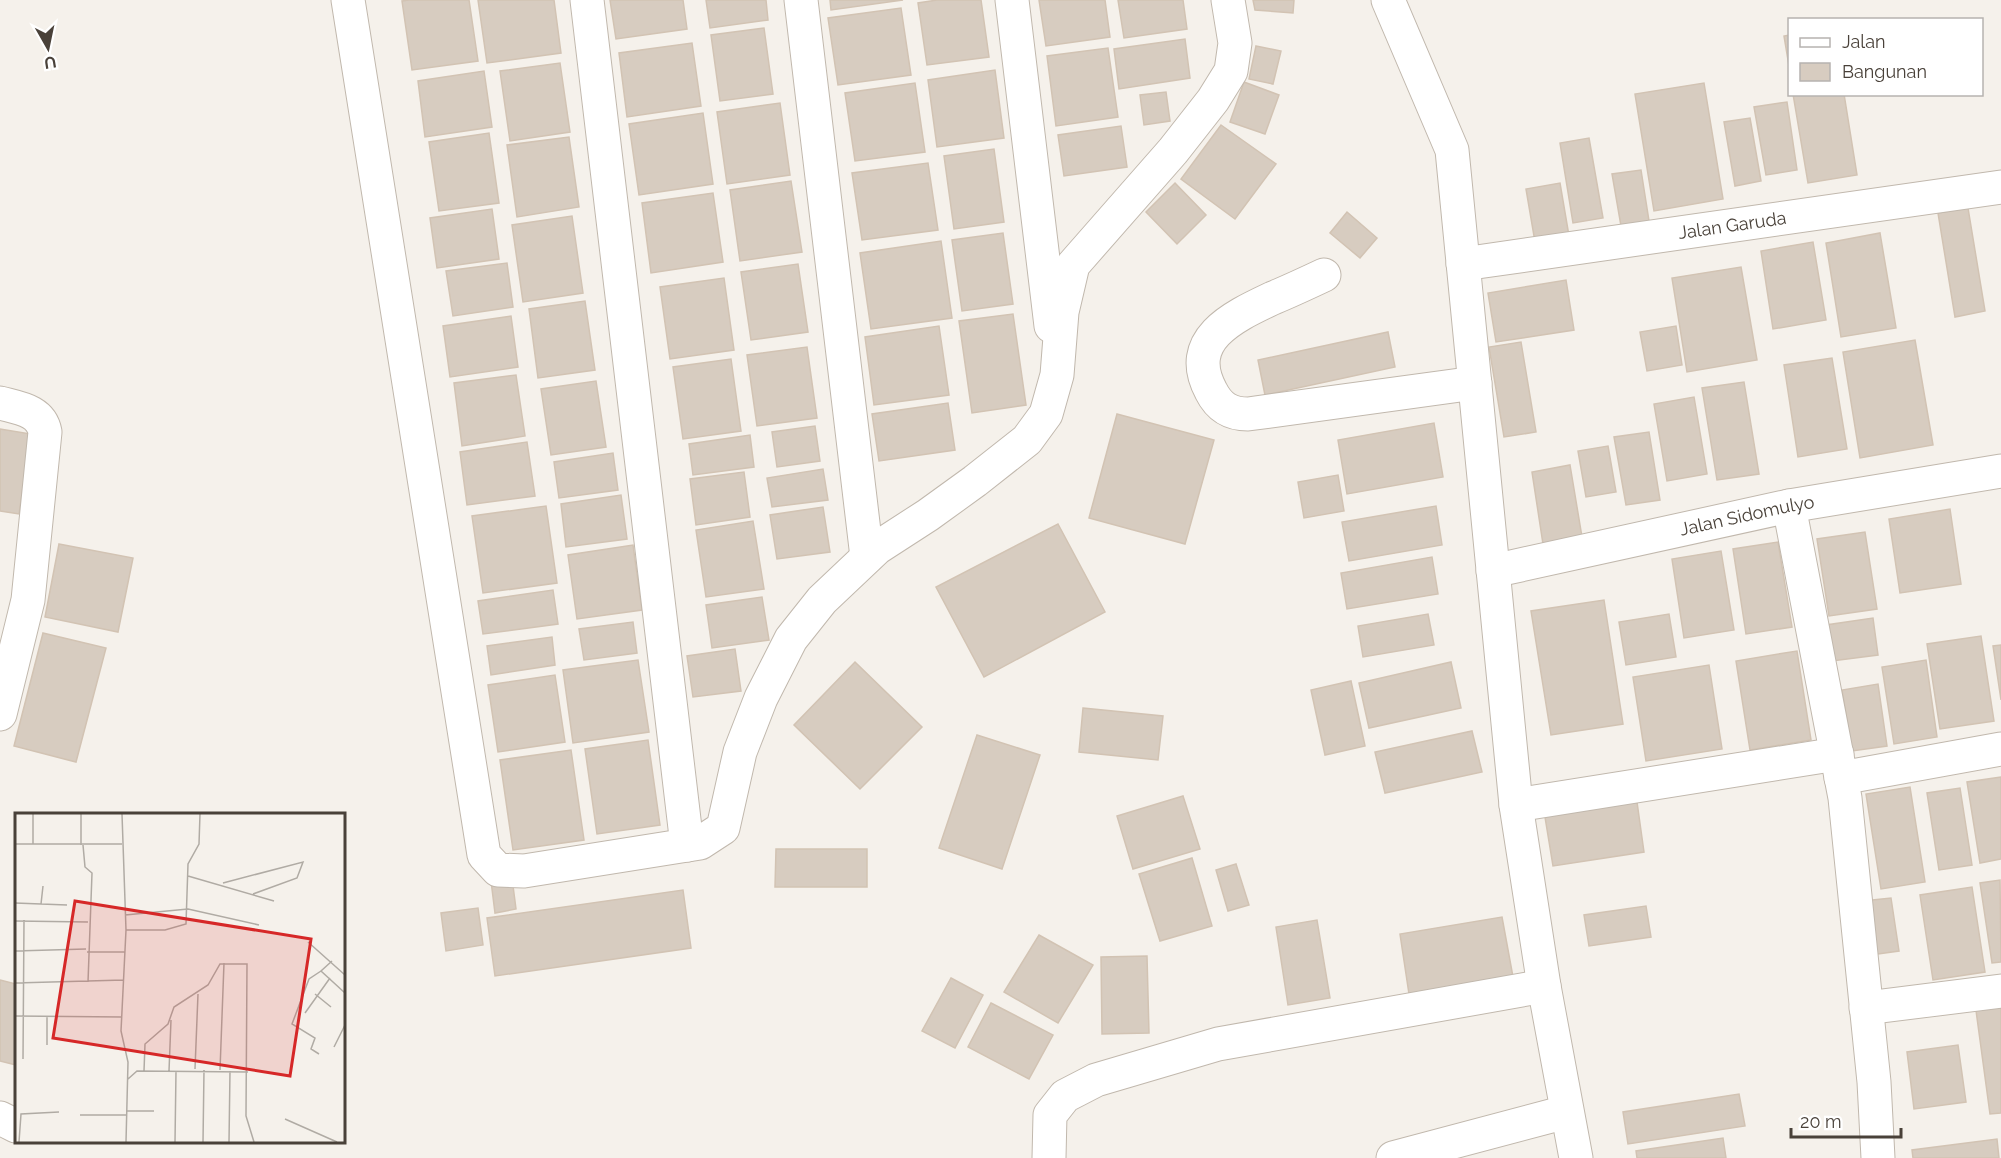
<svg xmlns="http://www.w3.org/2000/svg" width="2001" height="1158" font-family="Raleway,sans-serif">
  <rect width="100%" height="100%" fill="#f5f1eb"/>
  <!-- building -->
  <g fill="#d7ccc0" stroke="#d2c3b3" stroke-width="1.5">
    <polygon points="409,0 469,0 478,61 412,70 402,1"/>
    <polygon points="478,0 554,0 561,53 487,63"/>
    <polygon points="610,0 683,0 687,29 616,39"/>
    <polygon points="706,0 766,0 768,20 710,28"/>
    <polygon points="830,0 903,0 831,10"/>
    <polygon points="937,0 981,0 989,57 927,65 918,3"/>
    <polygon points="1039,0 1105,0 1110,37 1046,46"/>
    <polygon points="1118,0 1183,0 1187,29 1124,38"/>
    <polygon points="1253,0 1294,0 1293,13 1255,10"/>
    <polygon points="901,8 911,75 838,85 828,18"/>
    <polygon points="764,28 773,94 720,101 711,35"/>
    <polygon points="1790,35 1790,72 1784,36"/>
    <polygon points="1185,39 1190,78 1119,89 1114,49"/>
    <polygon points="692,43 701,106 627,117 619,53"/>
    <polygon points="1256,46 1281,51 1273,84 1249,79"/>
    <polygon points="1108,48 1118,117 1056,126 1047,56"/>
    <polygon points="560,63 570,132 510,141 500,71"/>
    <polygon points="995,70 1004,138 937,147 928,80"/>
    <polygon points="484,71 492,127 425,137 418,81"/>
    <polygon points="1244,82 1279,95 1265,134 1230,122"/>
    <polygon points="915,83 925,152 855,161 845,93"/>
    <polygon points="1704,83 1723,199 1654,211 1635,94"/>
    <polygon points="1166,92 1170,121 1144,125 1140,95"/>
    <polygon points="1793,94 1844,94 1857,175 1808,183"/>
    <polygon points="1787,102 1797,170 1766,175 1754,107"/>
    <polygon points="780,103 790,175 727,184 717,112"/>
    <polygon points="703,113 713,184 639,195 629,124"/>
    <polygon points="1750,118 1761,181 1735,186 1724,122"/>
    <polygon points="1221,125 1276,164 1235,219 1181,179"/>
    <polygon points="1121,126 1127,167 1064,176 1058,135"/>
    <polygon points="489,133 499,203 439,211 429,142"/>
    <polygon points="569,137 579,207 517,217 507,145"/>
    <polygon points="1589,138 1603,218 1573,223 1560,143"/>
    <polygon points="994,149 1004,222 954,229 944,156"/>
    <polygon points="928,163 938,230 862,240 852,173"/>
    <polygon points="1641,170 1649,221 1621,226 1612,174"/>
    <polygon points="791,181 802,252 740,261 730,190"/>
    <polygon points="1175,183 1206,215 1177,244 1146,212"/>
    <polygon points="1560,183 1569,236 1535,242 1526,189"/>
    <polygon points="713,193 723,262 651,273 642,203"/>
    <polygon points="1968,208 1985,311 1955,317 1938,213"/>
    <polygon points="492,209 499,259 437,268 430,218"/>
    <polygon points="1347,212 1377,238 1360,258 1330,233"/>
    <polygon points="572,216 583,293 523,302 512,225"/>
    <polygon points="1003,233 1013,304 962,311 952,240"/>
    <polygon points="1880,233 1896,328 1841,337 1826,243"/>
    <polygon points="941,241 952,318 871,329 860,253"/>
    <polygon points="1813,242 1826,320 1773,329 1761,251"/>
    <polygon points="507,263 513,307 453,316 446,271"/>
    <polygon points="798,264 808,332 751,340 741,272"/>
    <polygon points="1741,267 1757,360 1687,372 1672,278"/>
    <polygon points="724,278 734,350 670,359 660,287"/>
    <polygon points="1566,280 1574,330 1496,342 1488,293"/>
    <polygon points="585,301 595,370 538,378 529,309"/>
    <polygon points="1013,314 1026,405 972,413 959,321"/>
    <polygon points="511,316 518,367 450,377 443,326"/>
    <polygon points="939,326 949,395 874,405 865,337"/>
    <polygon points="1676,326 1682,365 1647,371 1640,332"/>
    <polygon points="1388,332 1395,367 1265,395 1258,360"/>
    <polygon points="1915,340 1933,445 1860,458 1843,352"/>
    <polygon points="1521,342 1536,432 1504,437 1489,347"/>
    <polygon points="807,347 817,418 757,426 747,355"/>
    <polygon points="1832,358 1847,449 1798,457 1784,365"/>
    <polygon points="731,359 741,431 683,439 673,367"/>
    <polygon points="516,375 525,436 462,446 454,383"/>
    <polygon points="596,381 606,447 551,455 541,389"/>
    <polygon points="1744,382 1759,474 1717,480 1702,388"/>
    <polygon points="1694,397 1707,474 1667,481 1654,404"/>
    <polygon points="948,403 955,450 879,461 872,414"/>
    <polygon points="1117,414 1214,440 1185,544 1089,518"/>
    <polygon points="1434,423 1443,477 1347,494 1338,440"/>
    <polygon points="815,426 820,461 777,467 772,432"/>
    <polygon points="0,429 31,434 19,514 0,511"/>
    <polygon points="1649,432 1660,500 1626,505 1614,437"/>
    <polygon points="750,435 754,467 693,475 689,444"/>
    <polygon points="527,442 535,496 467,505 460,452"/>
    <polygon points="1608,446 1616,492 1586,497 1578,451"/>
    <polygon points="613,453 618,490 559,498 554,462"/>
    <polygon points="1570,465 1582,537 1543,544 1532,472"/>
    <polygon points="823,469 828,500 772,507 767,478"/>
    <polygon points="744,472 750,517 696,525 690,479"/>
    <polygon points="1338,475 1344,511 1304,518 1298,482"/>
    <polygon points="621,495 627,539 566,547 561,504"/>
    <polygon points="546,506 557,583 483,593 472,516"/>
    <polygon points="1436,506 1442,545 1349,561 1342,522"/>
    <polygon points="823,507 830,552 777,559 770,515"/>
    <polygon points="1950,509 1961,584 1900,593 1889,519"/>
    <polygon points="753,521 764,589 706,597 696,530"/>
    <polygon points="1058,524 1105,612 984,677 936,587"/>
    <polygon points="1865,532 1877,609 1829,616 1817,539"/>
    <polygon points="1778,542 1792,627 1746,634 1733,549"/>
    <polygon points="59,544 133,558 118,632 45,617"/>
    <polygon points="633,545 642,610 577,619 568,555"/>
    <polygon points="1721,551 1734,630 1684,638 1672,559"/>
    <polygon points="1432,557 1438,594 1347,609 1341,573"/>
    <polygon points="553,590 558,624 483,634 478,601"/>
    <polygon points="762,597 769,640 712,648 706,605"/>
    <polygon points="1604,600 1623,724 1551,735 1531,611"/>
    <polygon points="1428,614 1434,645 1363,657 1358,626"/>
    <polygon points="1669,614 1676,657 1626,665 1619,622"/>
    <polygon points="1873,618 1878,655 1832,661 1826,625"/>
    <polygon points="633,622 637,653 584,660 579,629"/>
    <polygon points="43,633 106,648 76,762 14,746"/>
    <polygon points="1981,636 1994,721 1940,729 1927,644"/>
    <polygon points="552,637 555,665 491,675 487,646"/>
    <polygon points="2001,645 2001,700 1993,646"/>
    <polygon points="735,649 741,691 693,697 687,656"/>
    <polygon points="1797,651 1811,740 1750,750 1736,661"/>
    <polygon points="638,660 649,732 573,743 563,670"/>
    <polygon points="1926,660 1937,737 1894,744 1882,667"/>
    <polygon points="855,662 922,727 860,789 794,725"/>
    <polygon points="1451,662 1461,708 1369,728 1359,683"/>
    <polygon points="1709,665 1722,749 1646,761 1633,677"/>
    <polygon points="555,675 565,742 498,752 488,685"/>
    <polygon points="1351,681 1365,746 1325,755 1311,690"/>
    <polygon points="1878,684 1887,746 1852,751 1842,690"/>
    <polygon points="1083,708 1163,716 1158,760 1079,752"/>
    <polygon points="1472,731 1482,772 1385,793 1375,752"/>
    <polygon points="977,735 1040,755 1002,869 939,848"/>
    <polygon points="648,740 660,825 597,834 585,749"/>
    <polygon points="571,750 584,840 513,850 500,760"/>
    <polygon points="2001,777 2001,859 1980,863 1967,782"/>
    <polygon points="1910,787 1925,882 1881,889 1866,794"/>
    <polygon points="1960,788 1972,865 1939,870 1927,793"/>
    <polygon points="1183,796 1200,849 1133,869 1117,816"/>
    <polygon points="1637,802 1644,852 1553,866 1545,817"/>
    <polygon points="776,849 867,849 867,887 775,887"/>
    <polygon points="1192,858 1212,926 1160,941 1139,874"/>
    <polygon points="1236,864 1249,905 1228,911 1216,870"/>
    <polygon points="512,878 516,909 495,913 491,881"/>
    <polygon points="2000,880 2001,962 1992,963 1980,883"/>
    <polygon points="1972,887 1985,972 1933,980 1920,895"/>
    <polygon points="683,890 691,948 495,976 487,918"/>
    <polygon points="1891,898 1899,951 1871,955 1863,901"/>
    <polygon points="1646,906 1651,937 1589,946 1584,915"/>
    <polygon points="478,908 483,945 446,951 441,913"/>
    <polygon points="1502,917 1513,977 1409,994 1400,934"/>
    <polygon points="1317,920 1330,998 1288,1005 1276,927"/>
    <polygon points="1039,935 1093,965 1058,1023 1004,992"/>
    <polygon points="1147,956 1149,1033 1102,1034 1101,957"/>
    <polygon points="951,978 983,995 955,1048 922,1031"/>
    <polygon points="0,980 16,984 16,1065 0,1061"/>
    <polygon points="2001,1000 2001,1113 1990,1114 1975,1003"/>
    <polygon points="991,1003 1053,1035 1029,1079 968,1047"/>
    <polygon points="1958,1045 1966,1102 1914,1109 1907,1052"/>
    <polygon points="1739,1094 1745,1126 1628,1144 1623,1112"/>
    <polygon points="1723,1138 1726,1158 1637,1158 1636,1151"/>
    <polygon points="1997,1139 1999,1158 1913,1158 1912,1150"/>
  </g>
  <g fill="none" stroke-linecap="round" stroke-linejoin="round">
    <!-- minor casing -->
    <g stroke="#c1b8ad" stroke-width="35">
      <g id="minor">
        <polyline points="348,0 484,855 498,870 524,871 700,843 723,828 740,752 761,698 791,639 822,600 877,548 928,515 975,481 1027,440 1046,414 1057,375 1062,312 1073,265 1173,151 1213,100 1231,71 1235,43 1228,0"/>
        <polyline points="587,0 687,845"/>
        <polyline points="801,0 867,557"/>
        <polyline points="1012,0 1051,326"/>
        <polyline points="1388,0 1452,150 1516,805 1544,986 1576,1158"/>
        <path id="s1" d="M1463,264L2001,187"/>
        <path d="M1324,275C1307,283 1290,291 1273,298C1235,316 1183,339 1211,391C1219,407 1230,414 1248,414L1475,383"/>
        <path d="M0,403C18,408 41,410 45,432L28,600L0,714"/>
        <polyline points="1789,506 1845,798 1874,1082 1878,1158"/>
        <path id="s2" d="M1493,571L1789,506L2001,471"/>
        <polyline points="1841,778 2001,749"/>
        <polyline points="1516,805 1837,754"/>
        <polyline points="1866,1008 2001,991"/>
        <polyline points="0,1118 16,1126"/>
        <polyline points="1049,1158 1050,1115 1065,1096 1096,1080 1218,1044 1544,986"/>
        <polyline points="1393,1158 1566,1112"/>
      </g>
    </g>
    <!-- minor -->
    <use href="#minor" stroke="#fff" stroke-width="33"/>
  </g>
  <g text-anchor="middle" stroke-width="5" stroke-linejoin="round" paint-order="stroke">
    <!-- street labels -->
    <g font-size="18" fill="#494139" stroke="#fff">
      <text dy="6" stroke="none"><textPath href="#s1" startOffset="272">Jalan Garuda</textPath></text>
      <text dy="6" stroke="none"><textPath href="#s2" startOffset="260">Jalan Sidomulyo</textPath></text>
    </g>
  </g>
  <!-- overview -->
  <g transform="translate(15 813)">
    <rect width="330" height="330" fill="#f5f1eb"/>
    <path fill="none" stroke="#b0aba4" stroke-width="1.5" d="M107,1L111,117L106,218L113,249L111,329M0,31H107M18,31V1M66,32V1M68,32L70,54L77,60L73,169M173,63L259,88M208,70L288,49L282,65L238,81M0,90L52,92M26,91L28,73M110,102L173,96L244,112M0,108L73,109M111,117H150L171,111L173,51L184,31L185,1M293,129L330,162M0,138L71,136M72,139H110M317,148L306,158L330,180M0,170L109,167M300,181L316,194M290,200L315,165M0,203L107,204M32,232V203M319,234L330,212M304,241L296,236L300,225L277,211L294,166L306,158M8,246L9,107M180,256L183,181M205,257L209,150M129,258L130,231L153,211L159,194L193,172L205,151H232L231,303L239,329M154,258L156,207M113,266L122,258L233,259M111,298H139M65,302H111M270,306L322,329M4,329L6,301L44,299M160,329L161,258M188,329L189,257M214,329L215,258"/>
    <path fill="#d62828" fill-opacity="0.15" stroke="#d62828" stroke-width="3" d="M60,88L296,126L275,263L38,225Z"/>
    <rect width="330" height="330" fill="none" stroke="#494139" stroke-width="3"/>
  </g>
  <!-- legend -->
  <rect x="1788" y="18" width="195" height="78" fill="#ffffff" stroke="#b6b3b0" stroke-width="1.5"/>
  <rect x="1800" y="38" width="30" height="9" fill="#ffffff" stroke="#b6b3b0" stroke-width="1.5"/>
  <text x="1842" y="48" font-size="18" fill="#494139">Jalan</text>
  <rect x="1800" y="63" width="30" height="18" fill="#d7ccc0" stroke="#b6b3b0" stroke-width="1.5"/>
  <text x="1842" y="78" font-size="18" fill="#494139">Bangunan</text>
  <!-- north arrow -->
  <g transform="translate(48 48) rotate(171)" stroke="#ffffff" stroke-width="4.5" paint-order="stroke">
  <path d="M0-4.5L10 22L0 15L-10 22Z" fill="#494139"/>
  <text y="-9" font-size="16" font-weight="bold" text-anchor="middle" fill="#494139">U</text>
  </g>
  <!-- scale -->
  <path d="M1791 1128v9h110v-9" fill="none" stroke="#494139" stroke-width="3"/>
  <text x="1800" y="1128" font-size="18" fill="#494139" stroke="#ffffff" stroke-width="4.5" paint-order="stroke">20 m</text>
</svg>
